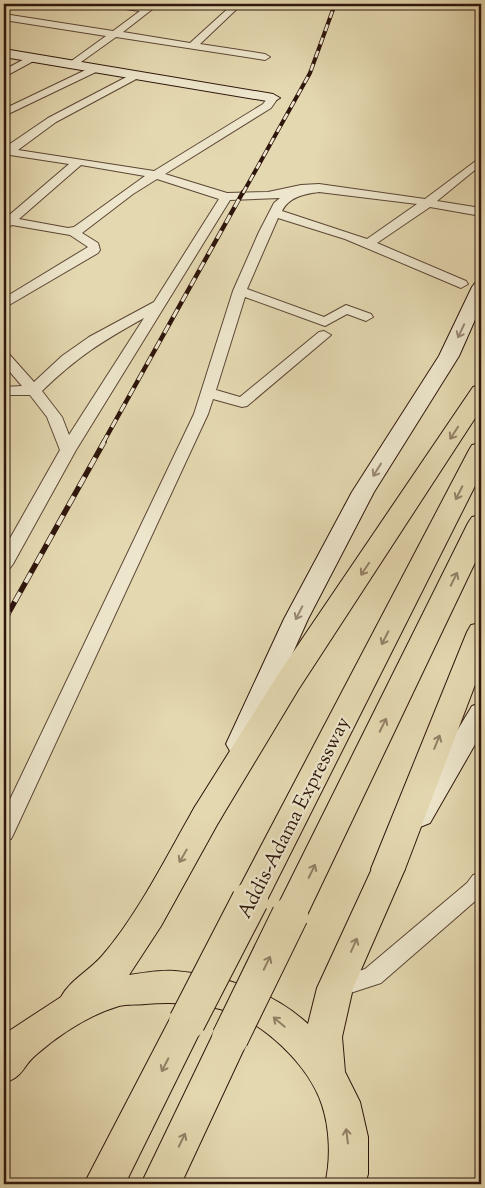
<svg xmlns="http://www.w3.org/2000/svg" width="485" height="1188" font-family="'Sorts Mill Goudy',serif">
  <rect width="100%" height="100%" fill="#e4d8b0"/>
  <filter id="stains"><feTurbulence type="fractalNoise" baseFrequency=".004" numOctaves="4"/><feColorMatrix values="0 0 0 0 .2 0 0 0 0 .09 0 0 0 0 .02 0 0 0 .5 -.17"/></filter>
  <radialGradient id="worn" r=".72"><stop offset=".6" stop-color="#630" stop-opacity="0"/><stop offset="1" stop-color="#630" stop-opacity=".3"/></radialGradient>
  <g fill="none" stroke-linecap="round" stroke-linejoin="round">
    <!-- street casing -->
    <g stroke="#5c4635" stroke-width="2">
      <g id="street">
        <polygon points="107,4 146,6 159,4 123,32 190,43 233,4 242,4 200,44 265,54 270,57 265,60 116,37 74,67 69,64 70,62 106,36 4,20 4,14 113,31 140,11 111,7"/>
        <polygon points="30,56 39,58 4,77 4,70"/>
        <polygon points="96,65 100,66 100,70 4,116 4,109"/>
        <path d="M136,72L140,73V77L56,122L18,150L154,171L263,104L269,96L273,95L278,98L271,108L165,174L227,193L268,192L301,185L319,184L425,199L481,157V165L437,201L481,208V216L430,207L377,243L466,281L468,284L461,288L345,239L278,218L247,289L324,317L346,305L371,314L373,317L366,321L347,314L325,326L245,297L216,390L240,397L319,332L324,331L331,335L247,406L242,407L213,399L208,414L14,833L11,839L4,841V812L194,414L233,291L259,232L274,203L280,198L230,200L76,450L13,564L10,568L4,569V549L60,450L47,417L30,395H4V387L22,386L4,365V353L9,354L34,382L62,356L89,337L154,302L219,199L157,179L133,194L82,233L98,243L100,250L98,253L4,308V298L88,247L70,235L12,225L4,230V216L7,217L69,164L10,155L4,157V148L48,118ZM81,165L145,176L74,227L68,228L19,219ZM319,192L417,204L367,239L282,211C289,197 304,194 319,192ZM144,318L69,435L62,417L42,391C76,358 102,341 144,318Z"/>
        <polygon points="481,873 481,896 381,983 335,998 327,995 323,988 327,981 365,969 467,883 473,875"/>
      </g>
    </g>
    <!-- secondary casing -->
    <g stroke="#2f160c" stroke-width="2">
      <g id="secondary">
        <polygon points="4,49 273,94 280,98 273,102 4,57"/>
        <polygon points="481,282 481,306 459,356 374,492 308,619 252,744 248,751 239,754 230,751 226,744 284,619 352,492 439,356 472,287 475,283"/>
        <polygon points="481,703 481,734 430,823 420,827 410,823 406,816 410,809 472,706"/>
      </g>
    </g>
    <!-- primary casing -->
    <g stroke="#2f160c" stroke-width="2">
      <path id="primary" d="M207,802L218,805L223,814L161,926L129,975C143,973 160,970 175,971C223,975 272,991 308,1024L317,988L376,860L388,856L400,860L405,869L353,988L342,1037L345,1072L360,1102L368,1137V1174L365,1184H325C331,1160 330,1129 322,1105C309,1065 262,1020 220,1009C195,1003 171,1002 145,1004C137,1005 127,1004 119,1006C89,1015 60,1034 37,1054C22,1066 25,1076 4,1083V1038L9,1031L61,997C70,980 89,971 102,956C139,913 167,855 196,805Z"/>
    </g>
    <!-- highway casing -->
    <g stroke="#2f160c" stroke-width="2">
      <g id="highway">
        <polygon points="481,385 481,409 298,690 218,823 207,826 196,823 191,814 196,805 277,676 473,387"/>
        <polygon points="481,443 481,474 262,910 250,914 238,910 233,900 238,890 469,450 472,445"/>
        <polygon points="481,515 481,550 307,915 302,925 290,929 278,925 273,915 468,523 472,517"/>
        <polygon points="481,623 481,669 405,869 400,878 388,882 376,878 371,869 467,632 471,625"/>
        <polygon points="187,1006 200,1011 205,1022 125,1184 84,1184 174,1011"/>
        <polygon points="230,1022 243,1026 249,1038 181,1184 141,1184 217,1026"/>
      </g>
    </g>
    <!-- street -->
    <use href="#street" fill="#ede6cc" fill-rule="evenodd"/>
    <!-- secondary -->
    <use href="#secondary" fill="#ede6cc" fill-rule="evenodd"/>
    <!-- primary -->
    <use href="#primary" fill="#e4d8b0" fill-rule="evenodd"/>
    <!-- highway -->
    <use href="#highway" fill="#e4d8b0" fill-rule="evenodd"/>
    <!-- rail-far2 casing -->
    <g stroke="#2f160c" stroke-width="4">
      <polyline id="rail-far2" points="243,193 310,73 335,4"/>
    </g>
    <!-- rail-far1 casing -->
    <g stroke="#2f160c" stroke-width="4.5">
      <polyline id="rail-far1" points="103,443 243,192"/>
    </g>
    <!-- rail casing -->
    <g stroke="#2f160c" stroke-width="5.5">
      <polyline id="rail" points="4,621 104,442"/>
    </g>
    <!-- rail-far2 -->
    <use href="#rail-far2" stroke="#ede6cc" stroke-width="2.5" stroke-dasharray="7" stroke-linecap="butt"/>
    <!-- rail-far1 -->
    <use href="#rail-far1" stroke="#ede6cc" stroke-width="3" stroke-dasharray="9" stroke-linecap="butt"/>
    <!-- rail -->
    <use href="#rail" stroke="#ede6cc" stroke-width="4" stroke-dasharray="11" stroke-linecap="butt"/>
    <!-- highway-bridge casing -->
    <g stroke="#2f160c" stroke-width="38" stroke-linecap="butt">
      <g id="highway-bridge">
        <polyline points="187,1022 250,900"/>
        <polyline points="230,1038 290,915"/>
      </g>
    </g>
    <!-- highway-bridge -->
    <use href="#highway-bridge" stroke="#e4d8b0" stroke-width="36"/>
  </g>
  <!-- one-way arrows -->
  <defs><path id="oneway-shaft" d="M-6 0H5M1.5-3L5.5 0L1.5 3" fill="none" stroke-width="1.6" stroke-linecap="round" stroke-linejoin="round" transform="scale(1.25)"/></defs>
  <g stroke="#988876">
    <use href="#oneway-shaft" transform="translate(461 331) rotate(115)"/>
    <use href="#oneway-shaft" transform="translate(377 470) rotate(122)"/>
    <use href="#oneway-shaft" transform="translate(299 613) rotate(117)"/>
  </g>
  <g stroke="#938166">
    <use href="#oneway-shaft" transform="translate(454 433) rotate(123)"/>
    <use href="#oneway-shaft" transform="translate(459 493) rotate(117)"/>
    <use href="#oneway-shaft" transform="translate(365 569) rotate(124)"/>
    <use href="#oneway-shaft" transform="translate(454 579) rotate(-64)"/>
    <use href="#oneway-shaft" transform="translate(385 638) rotate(117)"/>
    <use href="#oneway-shaft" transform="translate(383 725) rotate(-64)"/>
    <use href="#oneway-shaft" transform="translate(437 742) rotate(-68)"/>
    <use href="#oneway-shaft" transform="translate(183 856) rotate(120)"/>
    <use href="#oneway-shaft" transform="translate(312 871) rotate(-64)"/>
    <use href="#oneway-shaft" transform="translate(354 945) rotate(-66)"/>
    <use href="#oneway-shaft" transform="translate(267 963) rotate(-64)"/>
    <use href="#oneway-shaft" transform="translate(279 1022) rotate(-140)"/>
    <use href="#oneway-shaft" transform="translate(165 1065) rotate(117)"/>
    <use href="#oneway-shaft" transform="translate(347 1136) rotate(-97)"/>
    <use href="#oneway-shaft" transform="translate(182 1140) rotate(-64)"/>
  </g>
  <g text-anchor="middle" stroke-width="4.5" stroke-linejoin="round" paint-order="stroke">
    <!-- street labels -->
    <g font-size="20" fill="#2f160c" stroke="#ede6cc">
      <text transform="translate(293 817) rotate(-63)" y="7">Addis-Adama Expressway</text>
    </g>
  </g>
  <!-- margin -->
  <rect width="485" height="1188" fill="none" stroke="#e4d8b0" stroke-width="20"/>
  <rect x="5" y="5" width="475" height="1178" fill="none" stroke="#2f160c" stroke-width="2.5"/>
  <rect x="10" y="10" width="465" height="1168" fill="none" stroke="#2f160c"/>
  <rect width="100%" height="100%" filter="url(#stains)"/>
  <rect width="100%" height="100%" fill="url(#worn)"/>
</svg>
